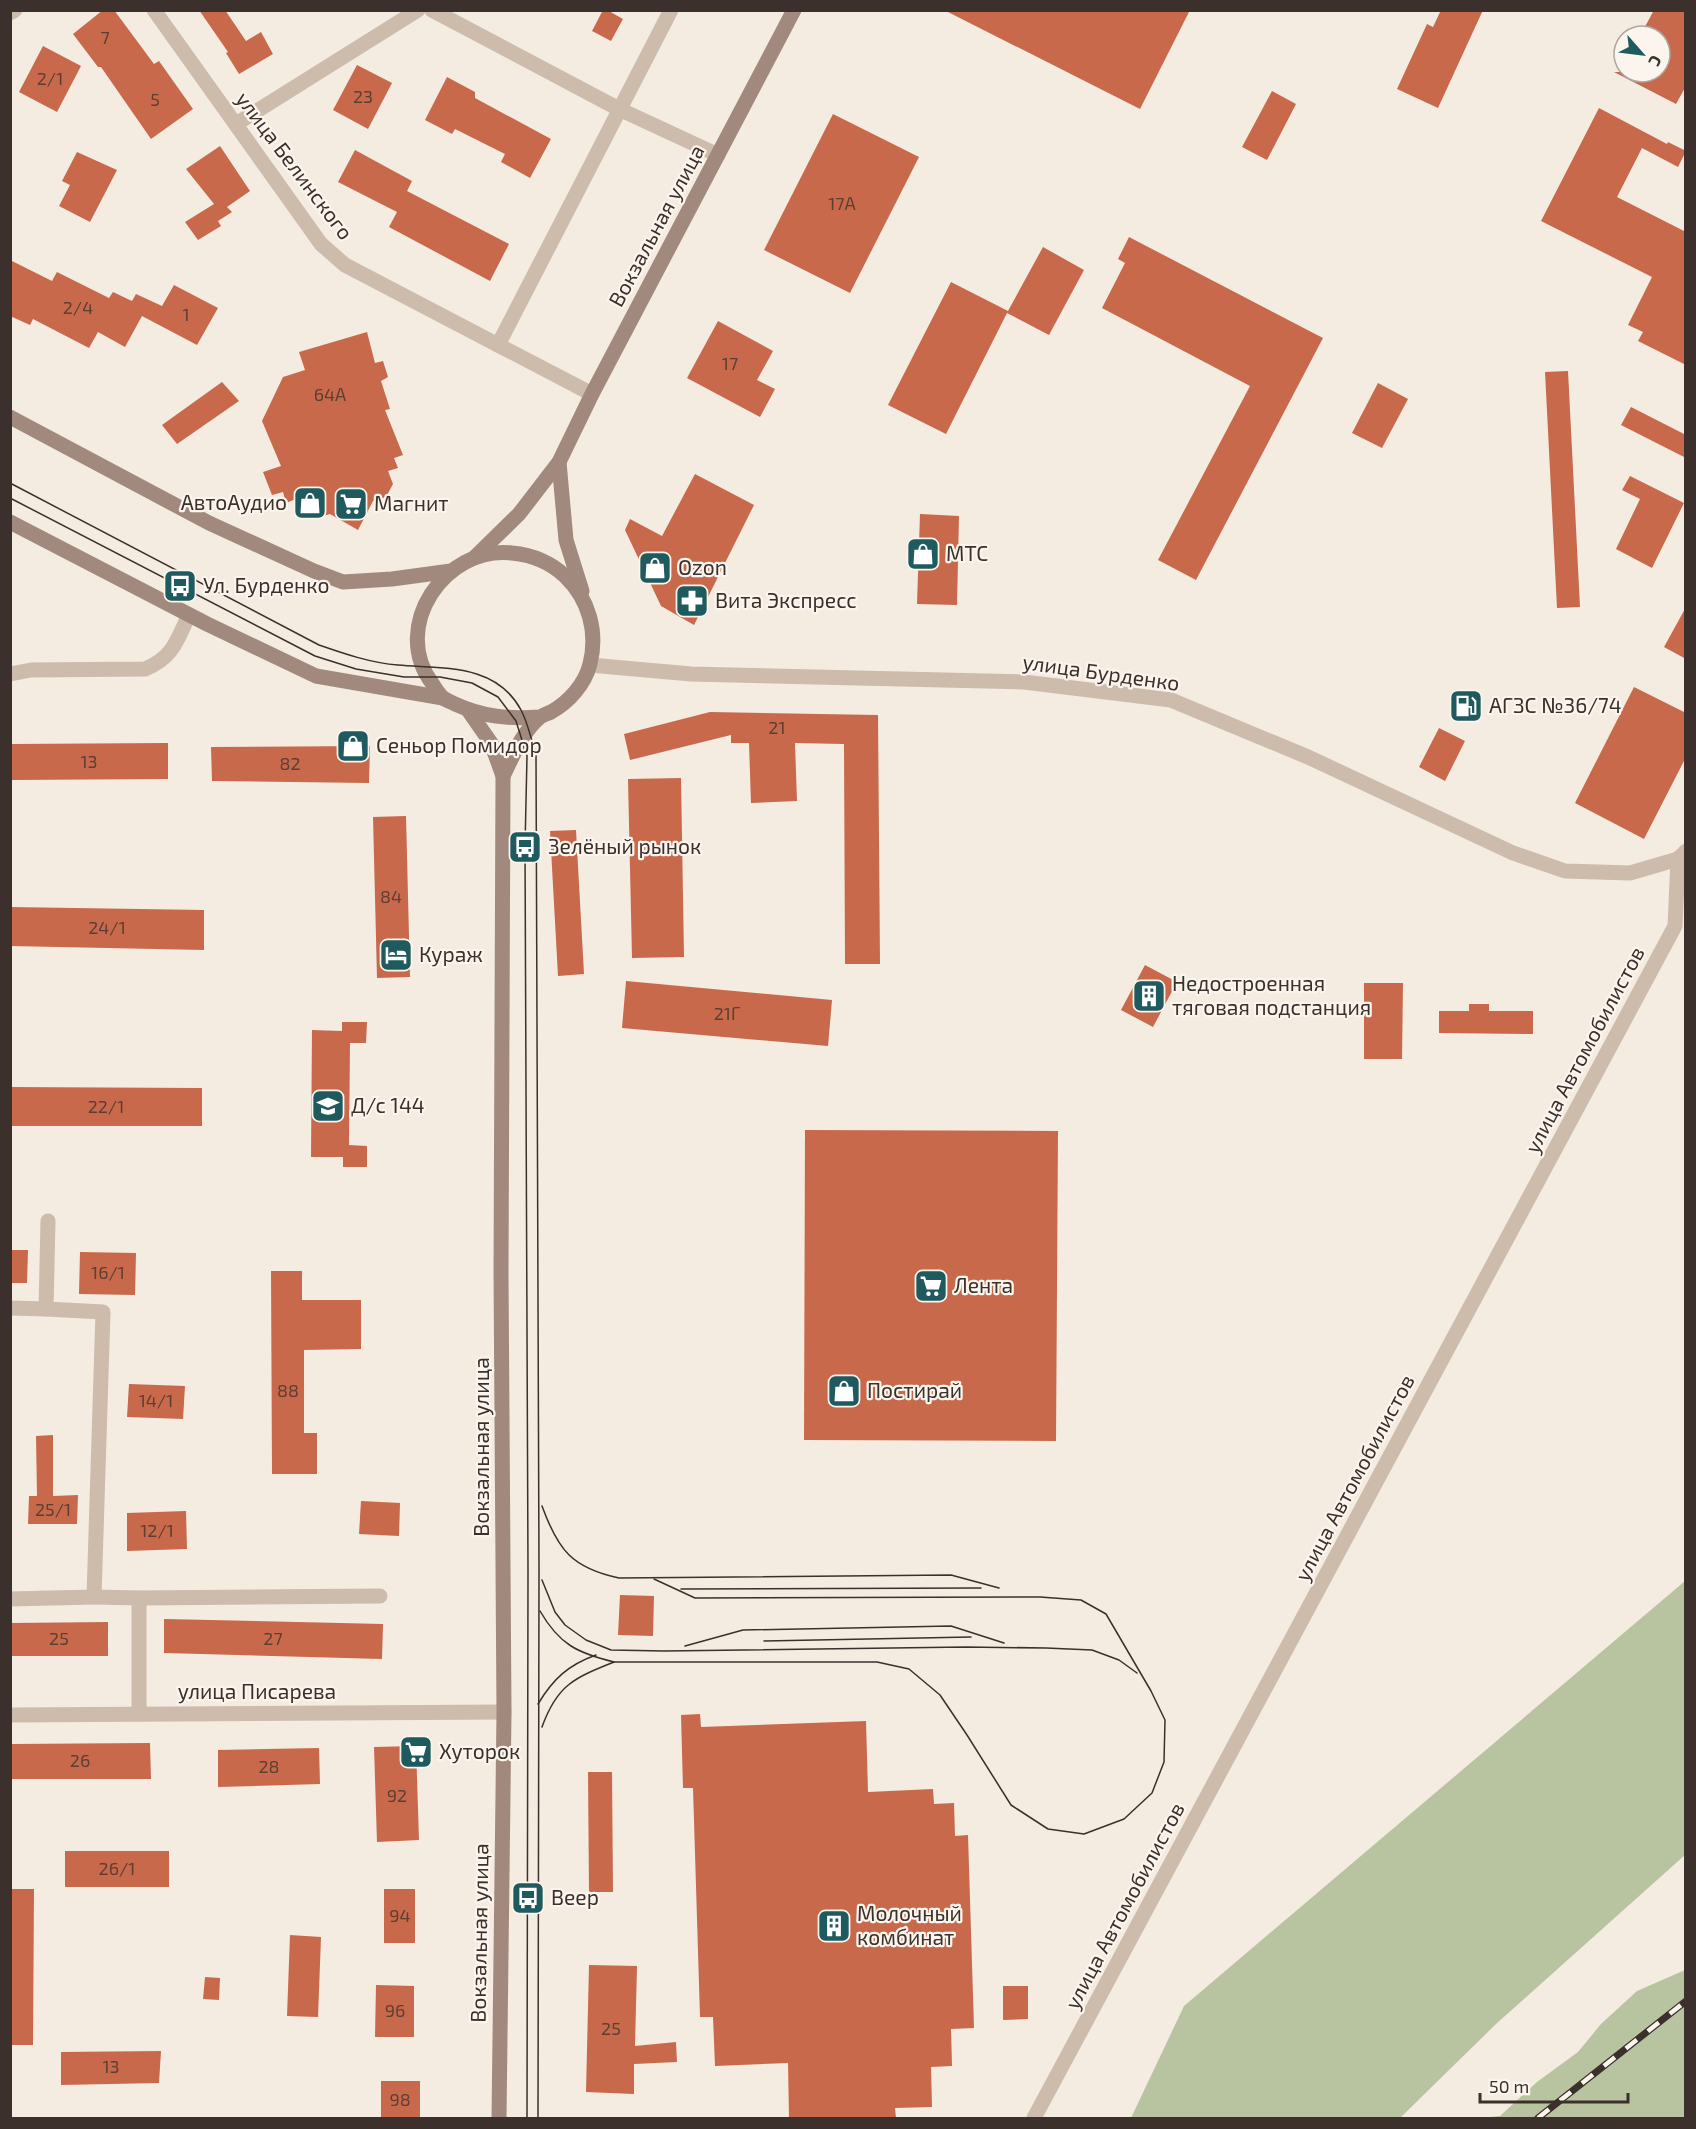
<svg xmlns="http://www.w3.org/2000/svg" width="1696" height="2129" font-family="'Exo 2',sans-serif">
  <rect width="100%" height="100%" fill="#f4ebe1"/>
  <!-- green -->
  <g fill="#b8c4a0">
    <polygon points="1685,1581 1685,1855 1496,2024 1400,2118 1131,2118 1184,2006"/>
    <polygon points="1685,1970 1685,2118 1480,2118 1500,2116 1537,2082 1578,2052 1601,2024 1637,1991"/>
  </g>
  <!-- building -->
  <g fill="#c8694b">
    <polygon points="103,10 114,10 154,64 159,61 193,109 151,139 101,67 98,67 73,34"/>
    <polygon points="199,10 225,10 246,41 261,32 273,54 239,74 226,53 228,52"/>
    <polygon points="603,10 607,10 623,19 611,41 592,31"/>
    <polygon points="944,10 1190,10 1140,109"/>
    <polygon points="1441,10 1483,10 1438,108 1397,89 1427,24 1433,27"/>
    <polygon points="1654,10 1686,10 1686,86 1676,104 1614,72 1660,72 1660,36 1640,36"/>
    <polygon points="43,46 81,66 57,112 19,92"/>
    <polygon points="357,65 392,83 368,129 333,110"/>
    <polygon points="447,77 475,92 475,98 551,139 530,178 501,162 505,154 455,129 452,134 425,120"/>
    <polygon points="1272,91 1296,104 1267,160 1242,147"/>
    <polygon points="1599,108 1667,144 1668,142 1686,151 1678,167 1642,148 1617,197 1686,232 1686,365 1638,341 1643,332 1628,325 1652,277 1541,221"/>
    <polygon points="833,114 919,157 850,293 764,250"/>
    <polygon points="220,146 250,191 227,207 232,212 218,221 221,226 198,240 185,222 214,204 186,169"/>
    <polygon points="355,150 412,181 407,191 509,244 490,281 389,227 397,212 338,182"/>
    <polygon points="77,152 117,170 90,222 59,206 70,185 62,181"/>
    <polygon points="1129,237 1323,338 1196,580 1158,560 1250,386 1102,308 1125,263 1118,259"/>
    <polygon points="1043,247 1084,270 1049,335 1007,313 946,434 888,405 951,282 1008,311"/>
    <polygon points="10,260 52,281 57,272 109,298 113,292 132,301 136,294 162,306 174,285 218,308 197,345 142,316 125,347 98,332 89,348 33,319 30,325 10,316"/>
    <polygon points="718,321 773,351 757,380 775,389 760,417 687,378"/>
    <polygon points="367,332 375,363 383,361 388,377 381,381 390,409 385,410 403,455 394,458 398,468 388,471 393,484 386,497 373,501 358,530 330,514 316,518 301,511 296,499 286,503 283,492 272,495 263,472 281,466 262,421 283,377 305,370 299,352"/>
    <polygon points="1568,371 1580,607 1557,608 1545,372"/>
    <polygon points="222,382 239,401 177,444 162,425"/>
    <polygon points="1378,383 1408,399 1382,448 1352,433"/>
    <polygon points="1631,407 1686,435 1686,458 1621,425"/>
    <polygon points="695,474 754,505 694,625 661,606 625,530 630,519 662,536"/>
    <polygon points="1630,476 1684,503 1652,568 1616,549 1640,499 1622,490"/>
    <polygon points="920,514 959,516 957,605 917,604"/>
    <polygon points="1686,607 1686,659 1664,647"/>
    <polygon points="1634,687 1686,713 1686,757 1644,839 1575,803"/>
    <polygon points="710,712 878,715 880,964 845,964 844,744 795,743 797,801 751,803 749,743 731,743 731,735 630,760 624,734"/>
    <polygon points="1439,728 1465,741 1445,781 1419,767"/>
    <polygon points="168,743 168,779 10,780 10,744"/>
    <polygon points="370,746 369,783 212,781 211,747"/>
    <polygon points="681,778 684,957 632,958 628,779"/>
    <polygon points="406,816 410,977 377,978 373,817"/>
    <polygon points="576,830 584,974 558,976 550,831"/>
    <polygon points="10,907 204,910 204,950 10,946"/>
    <polygon points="1145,965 1177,982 1153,1027 1121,1010"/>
    <polygon points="626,981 832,1000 828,1046 622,1028"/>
    <polygon points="1364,983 1403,983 1402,1059 1364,1059"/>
    <polygon points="1469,1004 1489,1004 1489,1011 1533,1011 1533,1034 1439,1033 1439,1011 1469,1011"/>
    <polygon points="342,1022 367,1022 366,1043 350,1043 349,1145 367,1146 367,1167 343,1167 343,1157 311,1157 312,1030 342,1031"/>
    <polygon points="10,1087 202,1088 202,1126 10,1126"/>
    <polygon points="805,1130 1058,1131 1056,1441 804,1440"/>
    <polygon points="10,1250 28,1250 27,1283 10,1283"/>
    <polygon points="80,1252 136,1253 135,1295 79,1294"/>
    <polygon points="271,1271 302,1271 302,1300 361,1300 361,1349 304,1350 304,1433 317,1433 317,1474 272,1474"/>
    <polygon points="129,1384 185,1386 183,1419 127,1417"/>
    <polygon points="53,1435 53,1496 78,1495 77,1524 28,1524 29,1496 37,1496 36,1436"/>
    <polygon points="361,1501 400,1503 399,1536 359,1534"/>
    <polygon points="186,1511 187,1549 127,1551 127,1513"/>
    <polygon points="620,1595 654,1596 653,1636 618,1635"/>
    <polygon points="164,1619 383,1624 382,1659 164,1653"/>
    <polygon points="108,1622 108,1656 10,1656 10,1623"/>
    <polygon points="700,1714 701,1727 866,1721 868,1792 933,1789 934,1804 954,1803 955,1836 968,1835 974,2028 951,2029 952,2066 931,2067 932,2107 895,2108 896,2118 789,2118 788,2063 715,2066 713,2017 700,2017 693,1788 683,1788 681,1715"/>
    <polygon points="150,1743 151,1779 10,1779 10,1744"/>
    <polygon points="416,1746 419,1840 377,1842 374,1747"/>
    <polygon points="319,1748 320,1784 218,1787 218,1750"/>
    <polygon points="588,1772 612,1772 613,1892 589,1892"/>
    <rect x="65" y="1851" width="104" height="36"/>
    <polygon points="10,1889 34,1889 33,2045 10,2045"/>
    <rect x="384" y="1889" width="31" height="54"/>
    <polygon points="290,1935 321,1937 318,2017 287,2016"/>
    <polygon points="589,1965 637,1966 635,2046 676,2042 677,2062 634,2064 634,2094 586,2092"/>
    <polygon points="205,1977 220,1978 219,2000 203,1999"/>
    <polygon points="376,1985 414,1986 414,2037 375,2037"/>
    <polygon points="1003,1986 1028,1986 1028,2019 1003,2020"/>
    <polygon points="161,2051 159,2083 61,2085 61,2052"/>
    <rect x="381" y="2081" width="39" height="37"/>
  </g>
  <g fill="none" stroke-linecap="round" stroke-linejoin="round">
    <!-- street -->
    <g stroke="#cdbbac" stroke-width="15">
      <polyline points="154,10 321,244 345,265 592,394"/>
      <polyline points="432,10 619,109 718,155"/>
      <polyline points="10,13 15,10"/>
      <polyline points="236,124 418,10"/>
      <polyline points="498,345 671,10"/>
      <polyline points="590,665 691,674 1024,682 1171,700 1308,757 1513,853 1565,871 1630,873 1678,859"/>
      <path d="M10,674L31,670L145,669C173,658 177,640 189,615"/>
      <polyline points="48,1221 46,1309 103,1312 94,1597 139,1598 139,1714"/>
      <polyline points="10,1308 46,1309"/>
      <polyline points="139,1598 380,1596"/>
      <polyline points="10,1599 94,1597"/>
      <polyline points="10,1715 504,1712"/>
      <polyline points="1034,2118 1675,926 1678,859 1686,851"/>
    </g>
    <!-- secondary -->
    <g stroke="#a18a7d" stroke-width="15">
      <polyline points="10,417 209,523 314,571 343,582 392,579 451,571"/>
      <polyline points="559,462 566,540 582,591"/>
      <polyline points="10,522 207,624 316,676 443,698"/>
      <polyline points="475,557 519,514 559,462 592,394 794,10"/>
      <polyline points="468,710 491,743 503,776 501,1272 504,1712 499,2118"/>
      <path d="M503,776C512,758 523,731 539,718C542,715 547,714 551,712C569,702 585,684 590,664C598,632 589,599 565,576C550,562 533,555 512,553C445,545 390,627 432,683C435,688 439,694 443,698C446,700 451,702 455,704C483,717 509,719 539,717"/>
    </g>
    <!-- tram -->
    <g stroke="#3b302b" stroke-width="1.5">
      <path d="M10,483L319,645C345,654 371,663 398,665C443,669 496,663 521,710C528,723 531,740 536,753L539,1570L538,2118"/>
      <polyline points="10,498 315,656 356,669 404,677 440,677 472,683 498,697 516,721 527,756 525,847 528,1571 527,2118"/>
      <path d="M542,1506C558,1550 572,1568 619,1578L951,1575L999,1588"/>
      <polyline points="542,1580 555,1612 565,1625 586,1640 611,1650 664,1651 966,1647 1046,1648 1092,1650 1119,1660 1137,1673"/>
      <polyline points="681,1589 981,1588"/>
      <path d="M540,1611C559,1644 577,1653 614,1662H877L909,1669L940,1695L967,1735L1011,1805L1048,1829L1084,1834L1124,1819L1152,1793L1164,1762L1165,1720L1151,1691L1106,1614L1081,1600L1040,1597L695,1598L654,1579"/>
      <polyline points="764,1641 971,1637"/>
      <polyline points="685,1646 743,1630 951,1626 1004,1643"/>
      <path d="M538,1704C553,1679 568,1665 596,1655"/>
      <path d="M542,1727C557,1685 574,1678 614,1662"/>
    </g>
    <!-- rail casing -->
    <g stroke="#3b302b" stroke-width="7">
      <polyline id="rail" points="1538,2118 1686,2001"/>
    </g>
    <!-- rail -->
    <use href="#rail" stroke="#fbf5ee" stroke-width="4.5" stroke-dasharray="14" stroke-linecap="butt"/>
  </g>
  <!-- icons -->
  <defs>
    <g id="shop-square" transform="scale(1.725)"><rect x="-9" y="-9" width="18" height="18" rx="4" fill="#1f5a5e" stroke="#fbf5ee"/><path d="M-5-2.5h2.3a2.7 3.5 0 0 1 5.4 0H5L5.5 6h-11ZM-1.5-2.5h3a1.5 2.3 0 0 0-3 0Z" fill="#fff"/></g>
    <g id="supermarket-square" transform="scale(1.725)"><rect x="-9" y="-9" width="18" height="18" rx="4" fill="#1f5a5e" stroke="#fbf5ee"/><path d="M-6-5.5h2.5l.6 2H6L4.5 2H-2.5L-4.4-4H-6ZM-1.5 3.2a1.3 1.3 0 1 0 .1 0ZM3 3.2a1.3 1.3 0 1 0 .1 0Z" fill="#fff"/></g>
    <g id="bus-square" transform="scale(1.725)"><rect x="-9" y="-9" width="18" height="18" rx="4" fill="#1f5a5e" stroke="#fbf5ee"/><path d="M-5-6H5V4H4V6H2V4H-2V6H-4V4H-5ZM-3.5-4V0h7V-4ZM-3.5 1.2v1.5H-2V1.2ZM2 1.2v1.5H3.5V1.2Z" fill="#fff"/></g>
    <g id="pharmacy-square" transform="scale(1.725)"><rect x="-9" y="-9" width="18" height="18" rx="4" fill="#1f5a5e" stroke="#fbf5ee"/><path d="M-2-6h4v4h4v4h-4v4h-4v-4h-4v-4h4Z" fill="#fff"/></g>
    <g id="fuel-square" transform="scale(1.725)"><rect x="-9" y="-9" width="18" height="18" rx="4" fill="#1f5a5e" stroke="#fbf5ee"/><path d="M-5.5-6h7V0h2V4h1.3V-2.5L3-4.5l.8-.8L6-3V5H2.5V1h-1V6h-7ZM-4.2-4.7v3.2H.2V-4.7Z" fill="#fff"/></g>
    <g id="hotel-square" transform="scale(1.725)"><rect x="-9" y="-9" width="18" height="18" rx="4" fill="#1f5a5e" stroke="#fbf5ee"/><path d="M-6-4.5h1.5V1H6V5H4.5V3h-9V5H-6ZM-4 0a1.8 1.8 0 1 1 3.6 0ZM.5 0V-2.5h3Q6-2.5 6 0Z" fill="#fff"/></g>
    <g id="building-square" transform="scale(1.725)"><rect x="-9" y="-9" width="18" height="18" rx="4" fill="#1f5a5e" stroke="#fbf5ee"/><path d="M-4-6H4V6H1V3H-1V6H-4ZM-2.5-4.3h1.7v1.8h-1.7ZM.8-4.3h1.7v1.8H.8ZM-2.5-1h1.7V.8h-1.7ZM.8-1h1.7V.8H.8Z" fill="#fff"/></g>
    <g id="school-square" transform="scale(1.725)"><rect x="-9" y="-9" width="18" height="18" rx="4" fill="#1f5a5e" stroke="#fbf5ee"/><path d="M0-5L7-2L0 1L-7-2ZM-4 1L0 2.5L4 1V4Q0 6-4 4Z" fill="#fff"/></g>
  </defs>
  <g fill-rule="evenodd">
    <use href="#shop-square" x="310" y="503"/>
    <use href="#supermarket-square" x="351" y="504"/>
    <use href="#shop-square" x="923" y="554"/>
    <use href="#shop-square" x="655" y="568"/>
    <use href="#bus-square" x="180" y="586"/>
    <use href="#pharmacy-square" x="692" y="601"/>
    <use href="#fuel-square" x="1466" y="706"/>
    <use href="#shop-square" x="353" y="746"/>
    <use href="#bus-square" x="525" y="847"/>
    <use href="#hotel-square" x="396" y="955"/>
    <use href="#building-square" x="1149" y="996"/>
    <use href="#school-square" x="328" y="1106"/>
    <use href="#supermarket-square" x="931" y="1286"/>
    <use href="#shop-square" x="844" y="1391"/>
    <use href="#supermarket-square" x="416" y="1752"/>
    <use href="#bus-square" x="528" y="1898"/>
    <use href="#building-square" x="834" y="1926"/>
  </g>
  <g text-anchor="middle" stroke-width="4.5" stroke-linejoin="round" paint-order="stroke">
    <!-- number labels -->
    <g font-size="18" fill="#5e3e33">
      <text x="105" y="44">7</text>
      <text x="50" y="85">2/1</text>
      <text x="363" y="103">23</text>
      <text x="155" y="106">5</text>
      <text x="842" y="210">17А</text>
      <text x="78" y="314">2/4</text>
      <text x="186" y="321">1</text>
      <text x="730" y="370">17</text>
      <text x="330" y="401">64А</text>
      <text x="777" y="734">21</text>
      <text x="89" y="768">13</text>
      <text x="290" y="770">82</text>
      <text x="391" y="903">84</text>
      <text x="107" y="934">24/1</text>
      <text x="727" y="1020">21Г</text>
      <text x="106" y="1113">22/1</text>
      <text x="108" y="1279">16/1</text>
      <text x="288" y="1397">88</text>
      <text x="156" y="1407">14/1</text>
      <text x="53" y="1516">25/1</text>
      <text x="157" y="1537">12/1</text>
      <text x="59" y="1645">25</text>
      <text x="273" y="1645">27</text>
      <text x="80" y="1767">26</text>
      <text x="269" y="1773">28</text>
      <text x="397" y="1802">92</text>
      <text x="117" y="1875">26/1</text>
      <text x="400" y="1922">94</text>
      <text x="395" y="2017">96</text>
      <text x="611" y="2035">25</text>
      <text x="111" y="2073">13</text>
      <text x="400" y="2106">98</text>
    </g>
    <!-- street labels -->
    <g font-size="21" fill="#3b302b" stroke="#fbf5ee">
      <text transform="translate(294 166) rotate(53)" y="7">улица Белинского</text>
      <text transform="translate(657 226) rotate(-62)" y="7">Вокзальная улица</text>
      <text transform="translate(1101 673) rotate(8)" y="7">улица Бурденко</text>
      <text transform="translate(1585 1050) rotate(-62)" y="7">улица Автомобилистов</text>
      <text transform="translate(482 1447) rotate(-90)" y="7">Вокзальная улица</text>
      <text transform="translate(1355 1478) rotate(-62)" y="7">улица Автомобилистов</text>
      <text x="257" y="1699">улица Писарева</text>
      <text transform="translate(1125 1906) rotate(-62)" y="7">улица Автомобилистов</text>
      <text transform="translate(480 1933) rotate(-89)" y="7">Вокзальная улица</text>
    </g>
    <!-- poi labels -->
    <g font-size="21" fill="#3b302b" stroke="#fbf5ee" text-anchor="start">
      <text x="287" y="510" text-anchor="end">АвтоАудио</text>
      <text x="374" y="511">Магнит</text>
      <text x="946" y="561">МТС</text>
      <text x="678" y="575">Ozon</text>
      <text x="203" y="593">Ул. Бурденко</text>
      <text x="715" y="608">Вита Экспресс</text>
      <text x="1489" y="713">АГЗС №36/74</text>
      <text x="376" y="753">Сеньор Помидор</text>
      <text x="548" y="854">Зелёный рынок</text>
      <text x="419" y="962">Кураж</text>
      <text x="1172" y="991">Недостроенная<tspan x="1172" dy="24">тяговая подстанция</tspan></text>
      <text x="351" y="1113">Д/с 144</text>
      <text x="954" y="1293">Лента</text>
      <text x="867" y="1398">Постирай</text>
      <text x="439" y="1759">Хуторок</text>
      <text x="551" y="1905">Веер</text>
      <text x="857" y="1921">Молочный<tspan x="857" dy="24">комбинат</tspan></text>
    </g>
  </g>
  <!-- border -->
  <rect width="1696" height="2129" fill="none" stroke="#3b302b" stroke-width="24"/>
  <!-- north arrow -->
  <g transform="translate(1642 54) rotate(118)"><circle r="28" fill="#fbf5ee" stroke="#aea6a0" stroke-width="1.5"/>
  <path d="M0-4.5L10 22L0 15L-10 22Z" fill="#1f5a5e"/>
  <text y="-9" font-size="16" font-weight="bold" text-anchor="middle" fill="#3b302b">С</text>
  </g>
  <!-- scale -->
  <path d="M1480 2093v9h148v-9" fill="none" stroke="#3b302b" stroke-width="3"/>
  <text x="1489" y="2093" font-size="18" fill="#3b302b" stroke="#fbf5ee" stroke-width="4.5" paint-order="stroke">50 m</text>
</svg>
